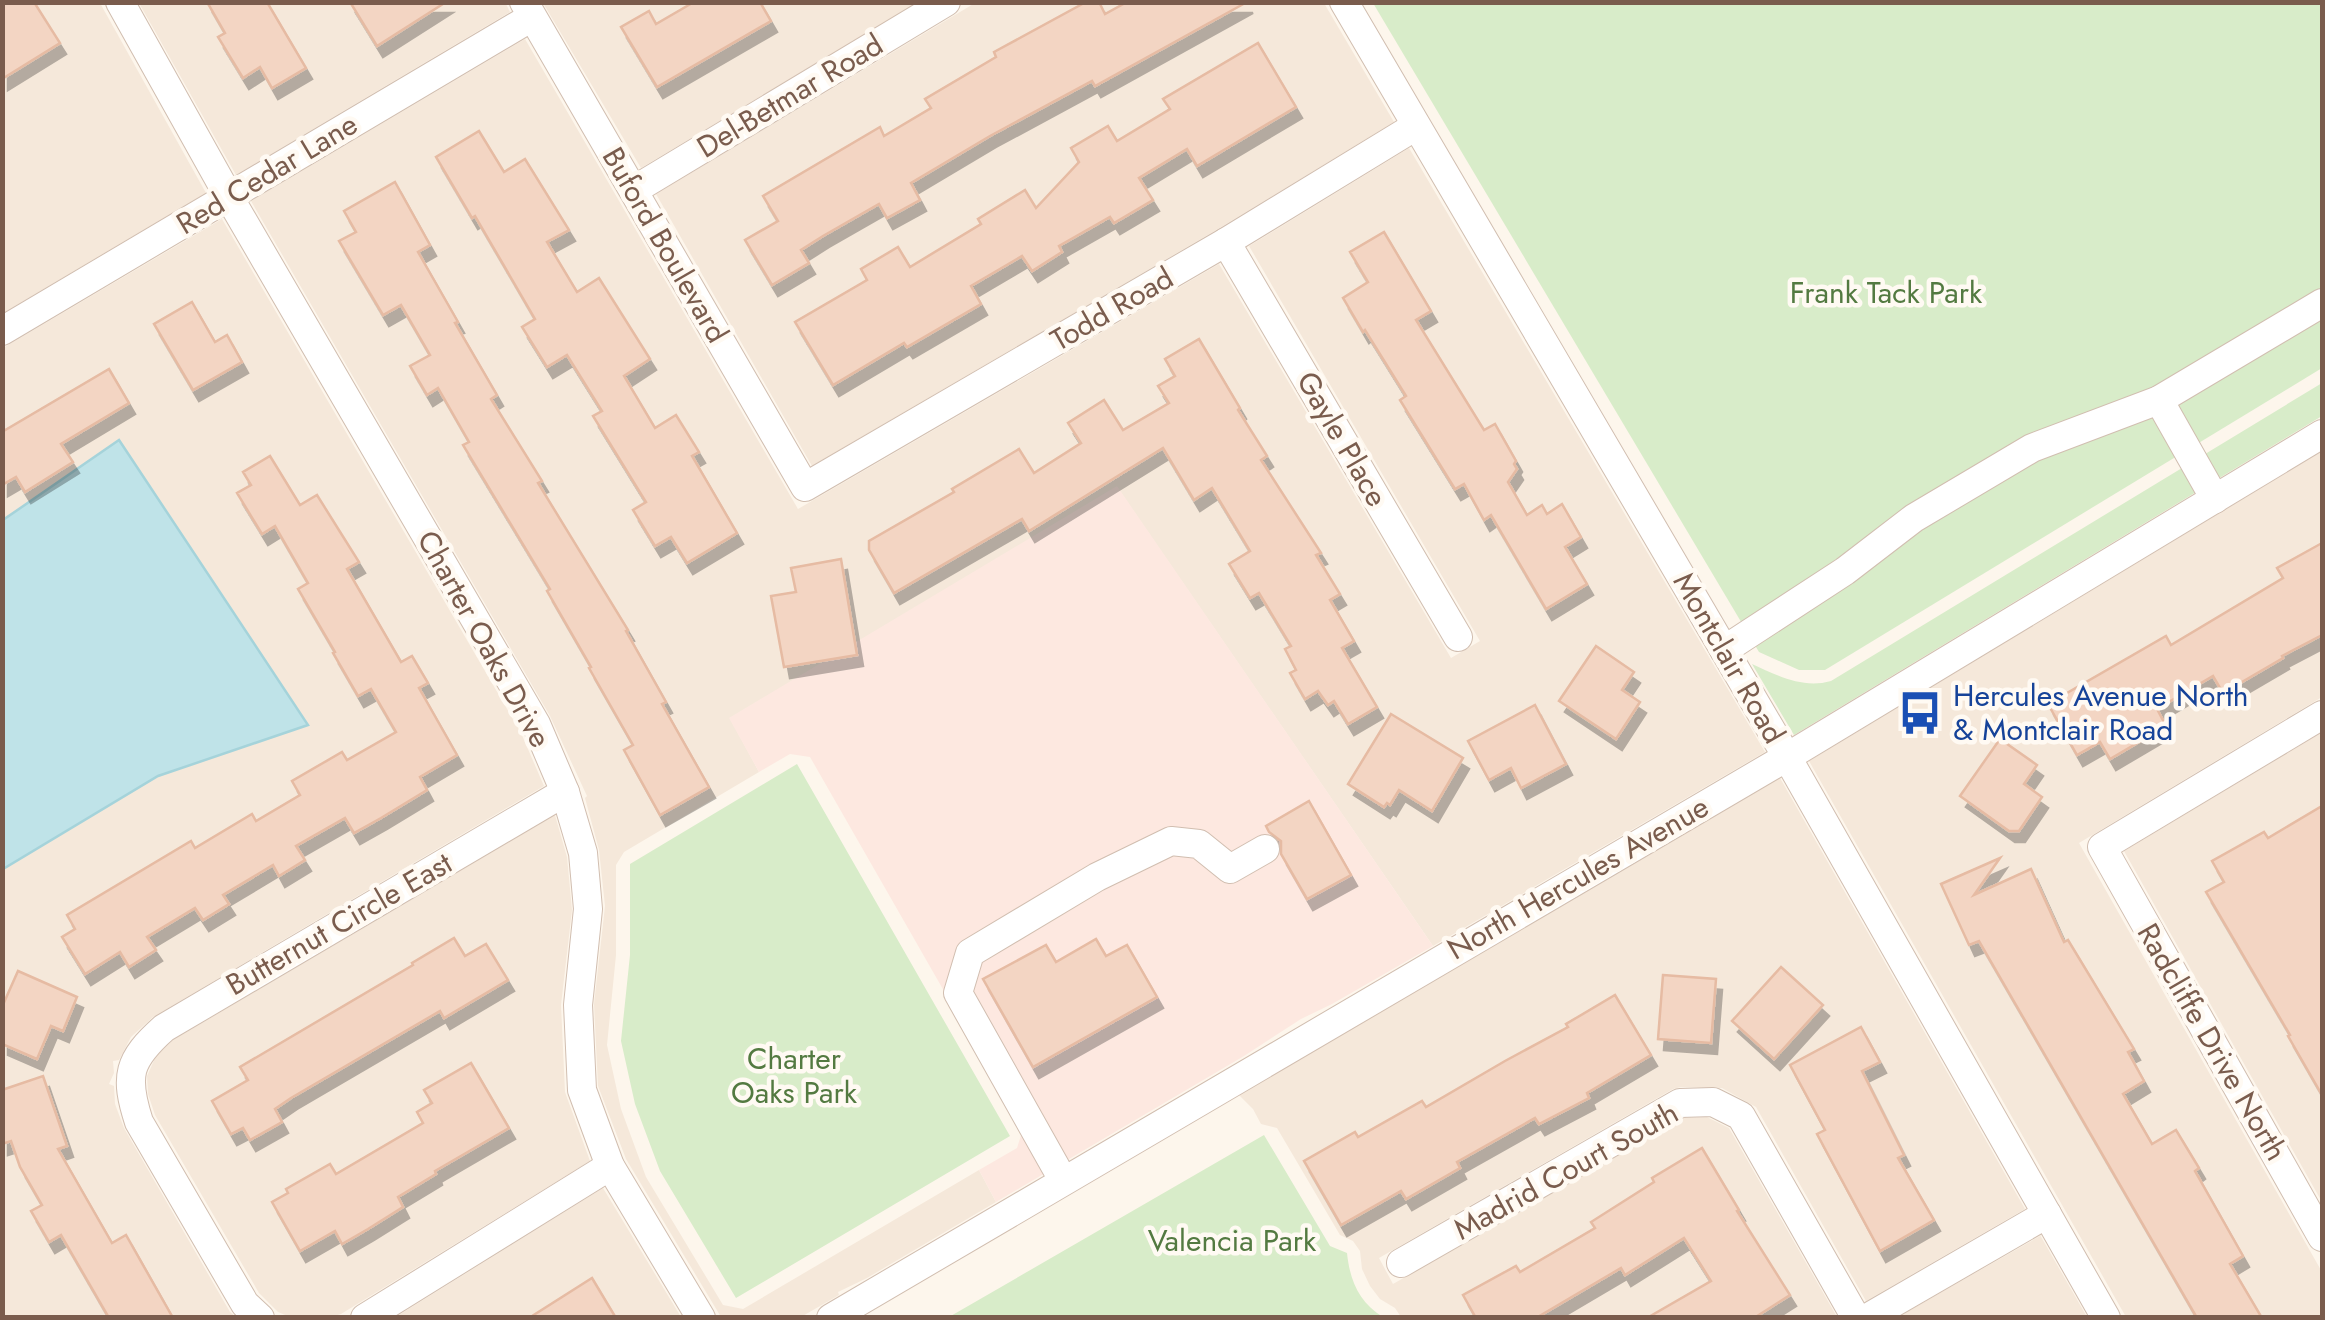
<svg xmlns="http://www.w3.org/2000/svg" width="2325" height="1320" font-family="Jost,sans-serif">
  <defs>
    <filter id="shadow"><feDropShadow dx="6" dy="11" stdDeviation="0" flood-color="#0004"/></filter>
  </defs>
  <rect width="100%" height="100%" fill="#fdf6ec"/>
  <!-- residential -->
  <g fill="#f5e8da">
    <polygon points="505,2 510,12 236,175 139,3"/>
    <polygon points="2,3 100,3 206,193 3,313"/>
    <polygon points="543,3 917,3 641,168"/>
    <polygon points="975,3 1324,3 1394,122 1218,229 812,466 656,194"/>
    <polygon points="525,39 798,509 1219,264 1451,658 1480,641 1249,246 1409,148 1765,752 1433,946 1117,487 730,718 759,772 624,852 616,865 616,955 607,1045 621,1109 646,1177 723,1305 743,1309 979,1170 996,1202 867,1278 838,1292 839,1295 801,1317 721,1317 626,1159 598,1086 594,1004 605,906 599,850 585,798 587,796 550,716 251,201"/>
    <polygon points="222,219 521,733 544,786 153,1017 131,1037 119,1060 113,1061 114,1073 109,1084 114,1086 115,1104 124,1128 230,1312 236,1317 3,1317 2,869 158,776 308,724 119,440 3,520 3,348"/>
    <polygon points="2322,451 2322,697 2079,843 2322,1272 2322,1317 2126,1317 1809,761"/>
    <polygon points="2322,732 2322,1202 2124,851"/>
    <polygon points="1780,778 2025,1209 1866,1301 1756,1107 1722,1088 1681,1087 1673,1089 1379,1258 1393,1284 1684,1118 1707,1117 1729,1128 1837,1317 1401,1317 1395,1308 1380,1299 1370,1286 1362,1269 1360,1251 1353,1241 1340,1235 1277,1128 1261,1124 1253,1109 1239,1095"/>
    <polygon points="555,815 567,857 572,910 561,1005 565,1092 590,1161 341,1314 331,1317 290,1317 278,1312 259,1293 155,1115 148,1094 147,1076 156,1056 173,1040"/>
    <polygon points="603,1188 681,1317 394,1318"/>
    <polygon points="2040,1235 2087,1317 1898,1317 2040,1236"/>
  </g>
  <!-- commercial -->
  <polygon fill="#fde8e0" points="1117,486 1433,946 1332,1004 1301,1019 1244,1056 996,1202 979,1170 1017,1148 1023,1129 810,757 790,754 759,772 729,718"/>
  <!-- green -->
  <g fill="#d8ecc9">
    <polygon points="1373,3 2322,3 2322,368 1825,670 1799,670 1759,652"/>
    <path d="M2322,383V416L1794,735L1752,664C1778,676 1803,689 1831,681Z"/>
    <polygon points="797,764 1010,1136 736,1298 660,1171 635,1104 621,1041 630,955 630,864"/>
    <path d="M1264,1135L1330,1246L1347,1253C1350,1281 1359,1302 1383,1317H949Z"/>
  </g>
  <!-- water -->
  <polygon fill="#bfe3e8" stroke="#a5d3da" stroke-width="2.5" points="119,440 308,725 158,776 3,869 3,520"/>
  <!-- building -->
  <g fill="#f3d5c3" stroke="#e6bba3" stroke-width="2.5" filter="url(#shadow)">
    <polygon points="2,2 34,2 60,43 2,79"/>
    <polygon points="207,2 267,2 306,68 272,88 260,67 243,78 218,37 225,33"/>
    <polygon points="350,2 446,2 377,46"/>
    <polygon points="694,2 760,2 771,21 657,87 621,27 649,11 656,24"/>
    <polygon points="1086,2 1099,2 1105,14 1127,2 1247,2 1095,86 1092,81 990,136 911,183 920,200 887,218 879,204 823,236 801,250 809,263 772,285 745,240 778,221 763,196 880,127 884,136 931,108 925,99 996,57 994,52"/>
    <polygon points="1258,43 1296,107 1197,166 1187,149 1139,178 1153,200 1114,223 1110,217 1059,246 1062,252 1032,271 1022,256 971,286 981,304 907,347 904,343 833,385 795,322 867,280 861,269 898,247 910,267 981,224 978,219 1025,190 1036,208 1079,162 1071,148 1108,126 1117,141 1170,109 1163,99"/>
    <polygon points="479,131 504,172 525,159 569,230 547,242 577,292 599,278 650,359 624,376 655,428 676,415 699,452 692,456 737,533 687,563 671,537 655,546 633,510 646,502 593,416 602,411 567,355 547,367 522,327 535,319 475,216 472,218 436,157"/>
    <polygon points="395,182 430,245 418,252 458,322 455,323 497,395 491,399 542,481 538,483 628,630 626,631 666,702 662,704 709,787 660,815 624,750 633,745 589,668 591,667 547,591 550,589 463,445 469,442 438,388 427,395 410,366 430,355 401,305 383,315 339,241 356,232 344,211"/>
    <polygon points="1384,232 1431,311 1416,320 1484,430 1495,424 1516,461 1514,464 1517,469 1508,482 1527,515 1542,505 1547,514 1562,504 1581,537 1565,547 1587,584 1546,609 1491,515 1484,520 1464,484 1455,489 1400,400 1406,396 1365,330 1363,332 1343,298 1368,282 1350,252"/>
    <polygon points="192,302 215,342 227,335 242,362 193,390 154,324"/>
    <polygon points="1199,339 1240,408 1238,410 1267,456 1261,460 1321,553 1316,555 1340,594 1330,600 1354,641 1342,648 1377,707 1348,724 1334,701 1328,705 1318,691 1305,699 1290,673 1296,670 1285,649 1291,646 1259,593 1250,598 1229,564 1250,551 1212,488 1194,500 1163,448 1029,531 1022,519 894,593 869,550 869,541 954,492 952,489 1019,449 1034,473 1081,443 1068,423 1104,400 1123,430 1169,403 1158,386 1175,376 1165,359"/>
    <polygon points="109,369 129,403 61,444 73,462 25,492 16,477 2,485 2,432"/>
    <polygon points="270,456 300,505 317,495 342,535 359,562 347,569 401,662 412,656 428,683 419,688 457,755 420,777 427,790 381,818 354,833 345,818 296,846 305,860 279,876 273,865 223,895 229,904 203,920 195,908 147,937 156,950 129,967 120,952 85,974 62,937 75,929 67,915 191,841 195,848 252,814 256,821 300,795 292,781 342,752 347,760 396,732 371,689 358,696 333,653 335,652 298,589 308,583 275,526 262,534 237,493 251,485 243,472"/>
    <polygon points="2322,543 2322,635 2282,656 2283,658 2223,693 2213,676 2157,709 2166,726 2110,759 2100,742 2077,755 2048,704 2166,636 2171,645 2283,578 2277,568"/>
    <polygon points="841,559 857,655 784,667 771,596 796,592 791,568"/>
    <polygon points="1596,646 1634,672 1622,690 1640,702 1616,739 1559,701"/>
    <polygon points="1535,705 1566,764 1521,788 1511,768 1489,780 1468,741"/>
    <polygon points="1391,714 1463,758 1432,811 1399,790 1390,805 1387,803 1384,807 1348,784"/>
    <polygon points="2000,739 2037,765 2024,784 2042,797 2019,831 2009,831 1960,796"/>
    <polygon points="1309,801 1351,875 1307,899 1281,854 1281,841 1269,832 1266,826"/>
    <polygon points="2322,806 2322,1095 2288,1036 2290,1035 2206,892 2224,882 2212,861 2264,832 2268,838"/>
    <polygon points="2000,858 1974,895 2031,869 2064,942 2068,940 2134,1049 2128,1052 2144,1081 2123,1094 2152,1144 2176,1130 2199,1168 2195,1171 2243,1256 2230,1264 2262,1318 2197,1318 1979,941 1969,945 1941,884"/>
    <polygon points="454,938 465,956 486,944 508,980 444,1018 440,1011 291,1098 275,1109 282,1122 250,1140 243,1128 231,1134 212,1101 248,1080 240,1067 413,965 412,963"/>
    <polygon points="1096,939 1106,956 1127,945 1157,997 1033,1067 983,979 1046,945 1056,962"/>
    <polygon points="1781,967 1823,1005 1774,1059 1732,1021"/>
    <polygon points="18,971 77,997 63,1031 51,1026 37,1059 2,1044 2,1007"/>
    <polygon points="1663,975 1716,979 1711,1043 1658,1039"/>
    <polygon points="1615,995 1651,1055 1587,1093 1589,1098 1539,1124 1535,1118 1457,1162 1460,1168 1406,1199 1401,1191 1341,1225 1304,1161 1355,1132 1358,1137 1422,1101 1426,1107 1505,1061 1568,1027 1566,1024"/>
    <polygon points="1861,1027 1880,1062 1862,1071 1904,1155 1898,1158 1934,1220 1880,1251 1817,1134 1825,1130 1790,1065"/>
    <polygon points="471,1063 509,1128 435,1171 436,1174 398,1197 403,1207 368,1229 342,1244 335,1231 300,1251 272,1202 288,1193 286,1189 330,1164 336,1174 423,1123 417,1112 432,1103 424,1090"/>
    <polygon points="43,1076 67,1146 58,1149 112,1243 126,1235 173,1318 109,1318 61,1235 49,1242 31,1211 42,1205 20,1167 11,1141 2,1144 2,1090"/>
    <polygon points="1702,1148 1739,1210 1737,1211 1790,1295 1754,1318 1647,1318 1711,1281 1684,1238 1625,1275 1621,1268 1536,1318 1476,1318 1463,1295 1516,1266 1520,1272 1595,1228 1591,1222 1654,1182 1652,1178"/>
    <polygon points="592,1278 616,1318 529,1318"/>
  </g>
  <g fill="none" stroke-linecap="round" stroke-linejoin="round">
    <!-- minor casing -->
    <g stroke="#d1beb0" stroke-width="30">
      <g id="minor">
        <polyline points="120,2 229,197 536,724 565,792 583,853 588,909 578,1005 582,1090 610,1166 701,1318"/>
        <polyline points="524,2 805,487 1226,242 1416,126"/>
        <polyline points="1344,2 1787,757 2106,1318"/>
        <polyline points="634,190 946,2"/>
        <polyline points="1226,242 1458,637"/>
        <polyline points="2,331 532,17"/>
        <polyline points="2159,400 2215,499"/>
        <polyline points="1724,650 1845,571 1914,518 2032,448 2159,400 2322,303"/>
        <polyline points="2322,715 2102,847 2322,1237"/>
        <polyline points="1063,1180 958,993 970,953 1097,877 1171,841 1199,844 1230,869 1265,849"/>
        <polyline points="1401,1263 1680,1103 1713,1102 1741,1116 1856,1318"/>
        <path d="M260,1318L245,1304L139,1122C124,1076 128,1060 164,1028L565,792"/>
        <polyline points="365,1318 610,1166"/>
        <polyline points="831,1318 1787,757 2322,434"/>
        <polyline points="1867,1318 2047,1214"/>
      </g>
    </g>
    <!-- minor -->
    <use href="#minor" stroke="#fff" stroke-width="28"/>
  </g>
  <!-- icons -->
  <defs>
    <g id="bus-bare" transform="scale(3.45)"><path d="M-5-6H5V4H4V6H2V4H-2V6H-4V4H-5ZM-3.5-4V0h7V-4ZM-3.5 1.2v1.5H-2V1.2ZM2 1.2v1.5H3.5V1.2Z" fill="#1a4fb4" stroke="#fffaf3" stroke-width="2.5" paint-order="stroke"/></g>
  </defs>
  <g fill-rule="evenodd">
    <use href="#bus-bare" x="1920" y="713"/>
  </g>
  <g text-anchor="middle" stroke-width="9" stroke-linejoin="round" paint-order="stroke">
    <!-- street labels -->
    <g font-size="30" fill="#7a5c4d" stroke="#fffaf3">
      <text transform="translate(790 96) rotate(-31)" y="10">Del-Betmar Road</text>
      <text transform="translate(267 174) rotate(-31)" y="10">Red Cedar Lane</text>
      <text transform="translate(665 245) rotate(60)" y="10">Buford Boulevard</text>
      <text transform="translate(1112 309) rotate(-30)" y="10">Todd Road</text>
      <text transform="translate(1342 439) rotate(60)" y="10">Gayle Place</text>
      <text transform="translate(484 639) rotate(61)" y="10">Charter Oaks Drive</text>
      <text transform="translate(1729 658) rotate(60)" y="10">Montclair Road</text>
      <text transform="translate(1578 878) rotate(-30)" y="10">North Hercules Avenue</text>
      <text transform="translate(339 924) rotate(-30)" y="10">Butternut Circle East</text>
      <text transform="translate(2212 1042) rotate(60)" y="10">Radcliffe Drive North</text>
      <text transform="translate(1566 1171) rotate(-29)" y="10">Madrid Court South</text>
    </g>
    <!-- park labels -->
    <g font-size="30" fill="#537a41" stroke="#fffaf3">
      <text x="1886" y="303">Frank Tack Park</text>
      <text x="794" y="1069">Charter<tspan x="794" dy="34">Oaks Park</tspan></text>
      <text x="1232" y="1251">Valencia Park</text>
    </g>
    <!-- transit labels -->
    <g font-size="30" fill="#164399" stroke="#fffaf3" text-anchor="start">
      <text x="1953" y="706">Hercules Avenue North<tspan x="1953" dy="34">&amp; Montclair Road</tspan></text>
    </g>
  </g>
  <!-- border -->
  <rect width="2325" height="1320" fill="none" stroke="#7a5c4d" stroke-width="10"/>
</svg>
